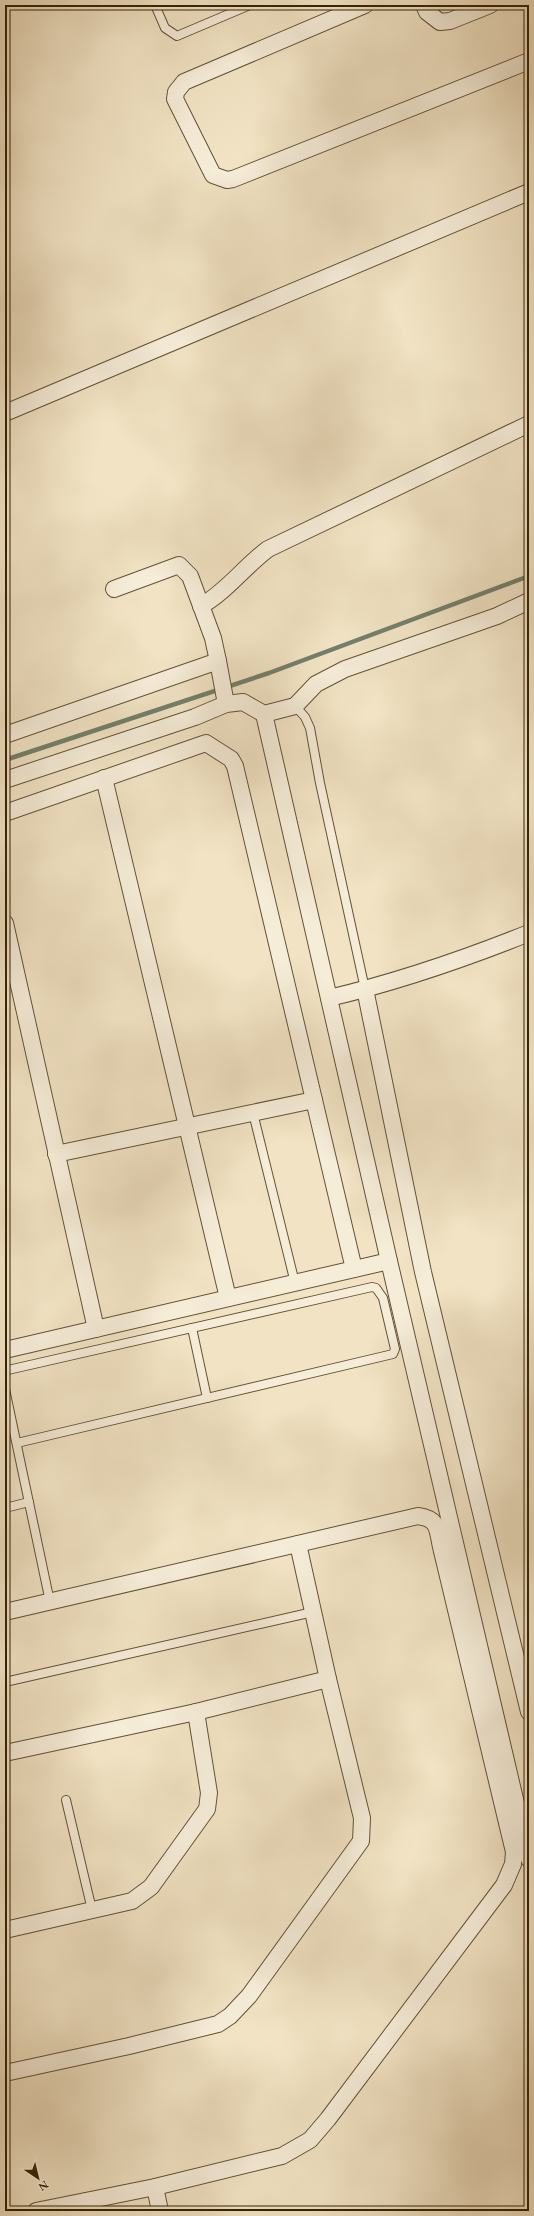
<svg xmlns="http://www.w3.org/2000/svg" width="534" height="2216" font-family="'EB Garamond',serif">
  <rect width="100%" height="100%" fill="#f1e3c4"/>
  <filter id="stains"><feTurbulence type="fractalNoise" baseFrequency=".005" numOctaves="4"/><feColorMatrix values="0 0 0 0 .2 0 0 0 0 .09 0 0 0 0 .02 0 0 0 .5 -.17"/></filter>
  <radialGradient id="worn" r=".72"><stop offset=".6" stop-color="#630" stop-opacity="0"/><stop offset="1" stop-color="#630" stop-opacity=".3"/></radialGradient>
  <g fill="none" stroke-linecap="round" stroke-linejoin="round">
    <!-- stream -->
    <polyline stroke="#72806c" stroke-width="4.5" points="5,760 269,673 529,576"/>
    <!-- lane casing -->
    <g stroke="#645236" stroke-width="10">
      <g id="lane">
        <polyline points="155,5 165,28 177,36 250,5"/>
        <polyline points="295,706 305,717 310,728 320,783 365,989"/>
        <polyline points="253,1113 295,1283"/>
        <polyline points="192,1328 207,1398"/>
        <polyline points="5,1373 8,1370 372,1287 376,1288 383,1298 395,1349 393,1354 17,1443"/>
        <polyline points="5,1389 50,1602"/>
        <polyline points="5,1508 29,1502"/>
        <polyline points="5,1682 313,1612"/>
        <polyline points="66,1800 92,1910"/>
      </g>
    </g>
    <!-- street casing -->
    <g stroke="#645236" stroke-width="18">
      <g id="street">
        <polyline points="365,5 184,82 176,92 175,99 213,175 227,180 233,179 529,61"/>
        <polyline points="424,5 427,12 440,22 450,21 490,5"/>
        <polyline points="5,413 529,192"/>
        <polyline points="114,589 179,565 190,576 213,638 218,661"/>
        <path d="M201,606C226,592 245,566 268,549L529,424"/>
        <polyline points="264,714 389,1261 529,1859"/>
        <polyline points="5,735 218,661 226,704"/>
        <polyline points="104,778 228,1298"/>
        <polyline points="5,780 195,717 226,704 243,702 264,714 295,706 316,684 345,669 497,616 529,601"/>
        <polyline points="5,813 206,743 231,759 235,766 354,1269"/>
        <polyline points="5,923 96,1329"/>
        <polyline points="365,989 423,1272 529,1712"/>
        <path d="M329,998C397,982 464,959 529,933"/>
        <polyline points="56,1154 314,1100"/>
        <polyline points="5,1350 389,1261"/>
        <path d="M5,1612L418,1516C439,1519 437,1529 441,1547L514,1852L513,1864L504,1885L328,2119L310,2140L282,2156L155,2187L36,2211"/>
        <polyline points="5,1753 196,1712 328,1679 298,1544"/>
        <polyline points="5,1930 132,1901 151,1887 207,1809 209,1793 196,1712"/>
        <polyline points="5,2073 129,2046 218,2024 230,2016 249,1996 361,1841 362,1818 328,1679"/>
        <polyline points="155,2187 160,2211"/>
      </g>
    </g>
    <!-- lane -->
    <use href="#lane" stroke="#f6edd9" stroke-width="8"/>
    <!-- street -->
    <use href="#street" stroke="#f6edd9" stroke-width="16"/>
  </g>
  <!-- margin -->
  <rect width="534" height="2216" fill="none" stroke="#f1e3c4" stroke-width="20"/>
  <rect x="6" y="6" width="522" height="2204" fill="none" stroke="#352206" stroke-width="2"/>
  <rect x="10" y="10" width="514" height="2196" fill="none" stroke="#352206"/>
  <!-- north arrow -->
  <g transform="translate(38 2178) rotate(145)" stroke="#f6edd9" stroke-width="3" paint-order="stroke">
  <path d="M0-3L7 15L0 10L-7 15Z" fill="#352206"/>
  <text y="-6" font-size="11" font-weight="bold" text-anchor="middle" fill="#352206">N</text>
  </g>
  <rect width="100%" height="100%" filter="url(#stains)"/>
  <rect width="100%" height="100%" fill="url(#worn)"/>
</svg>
